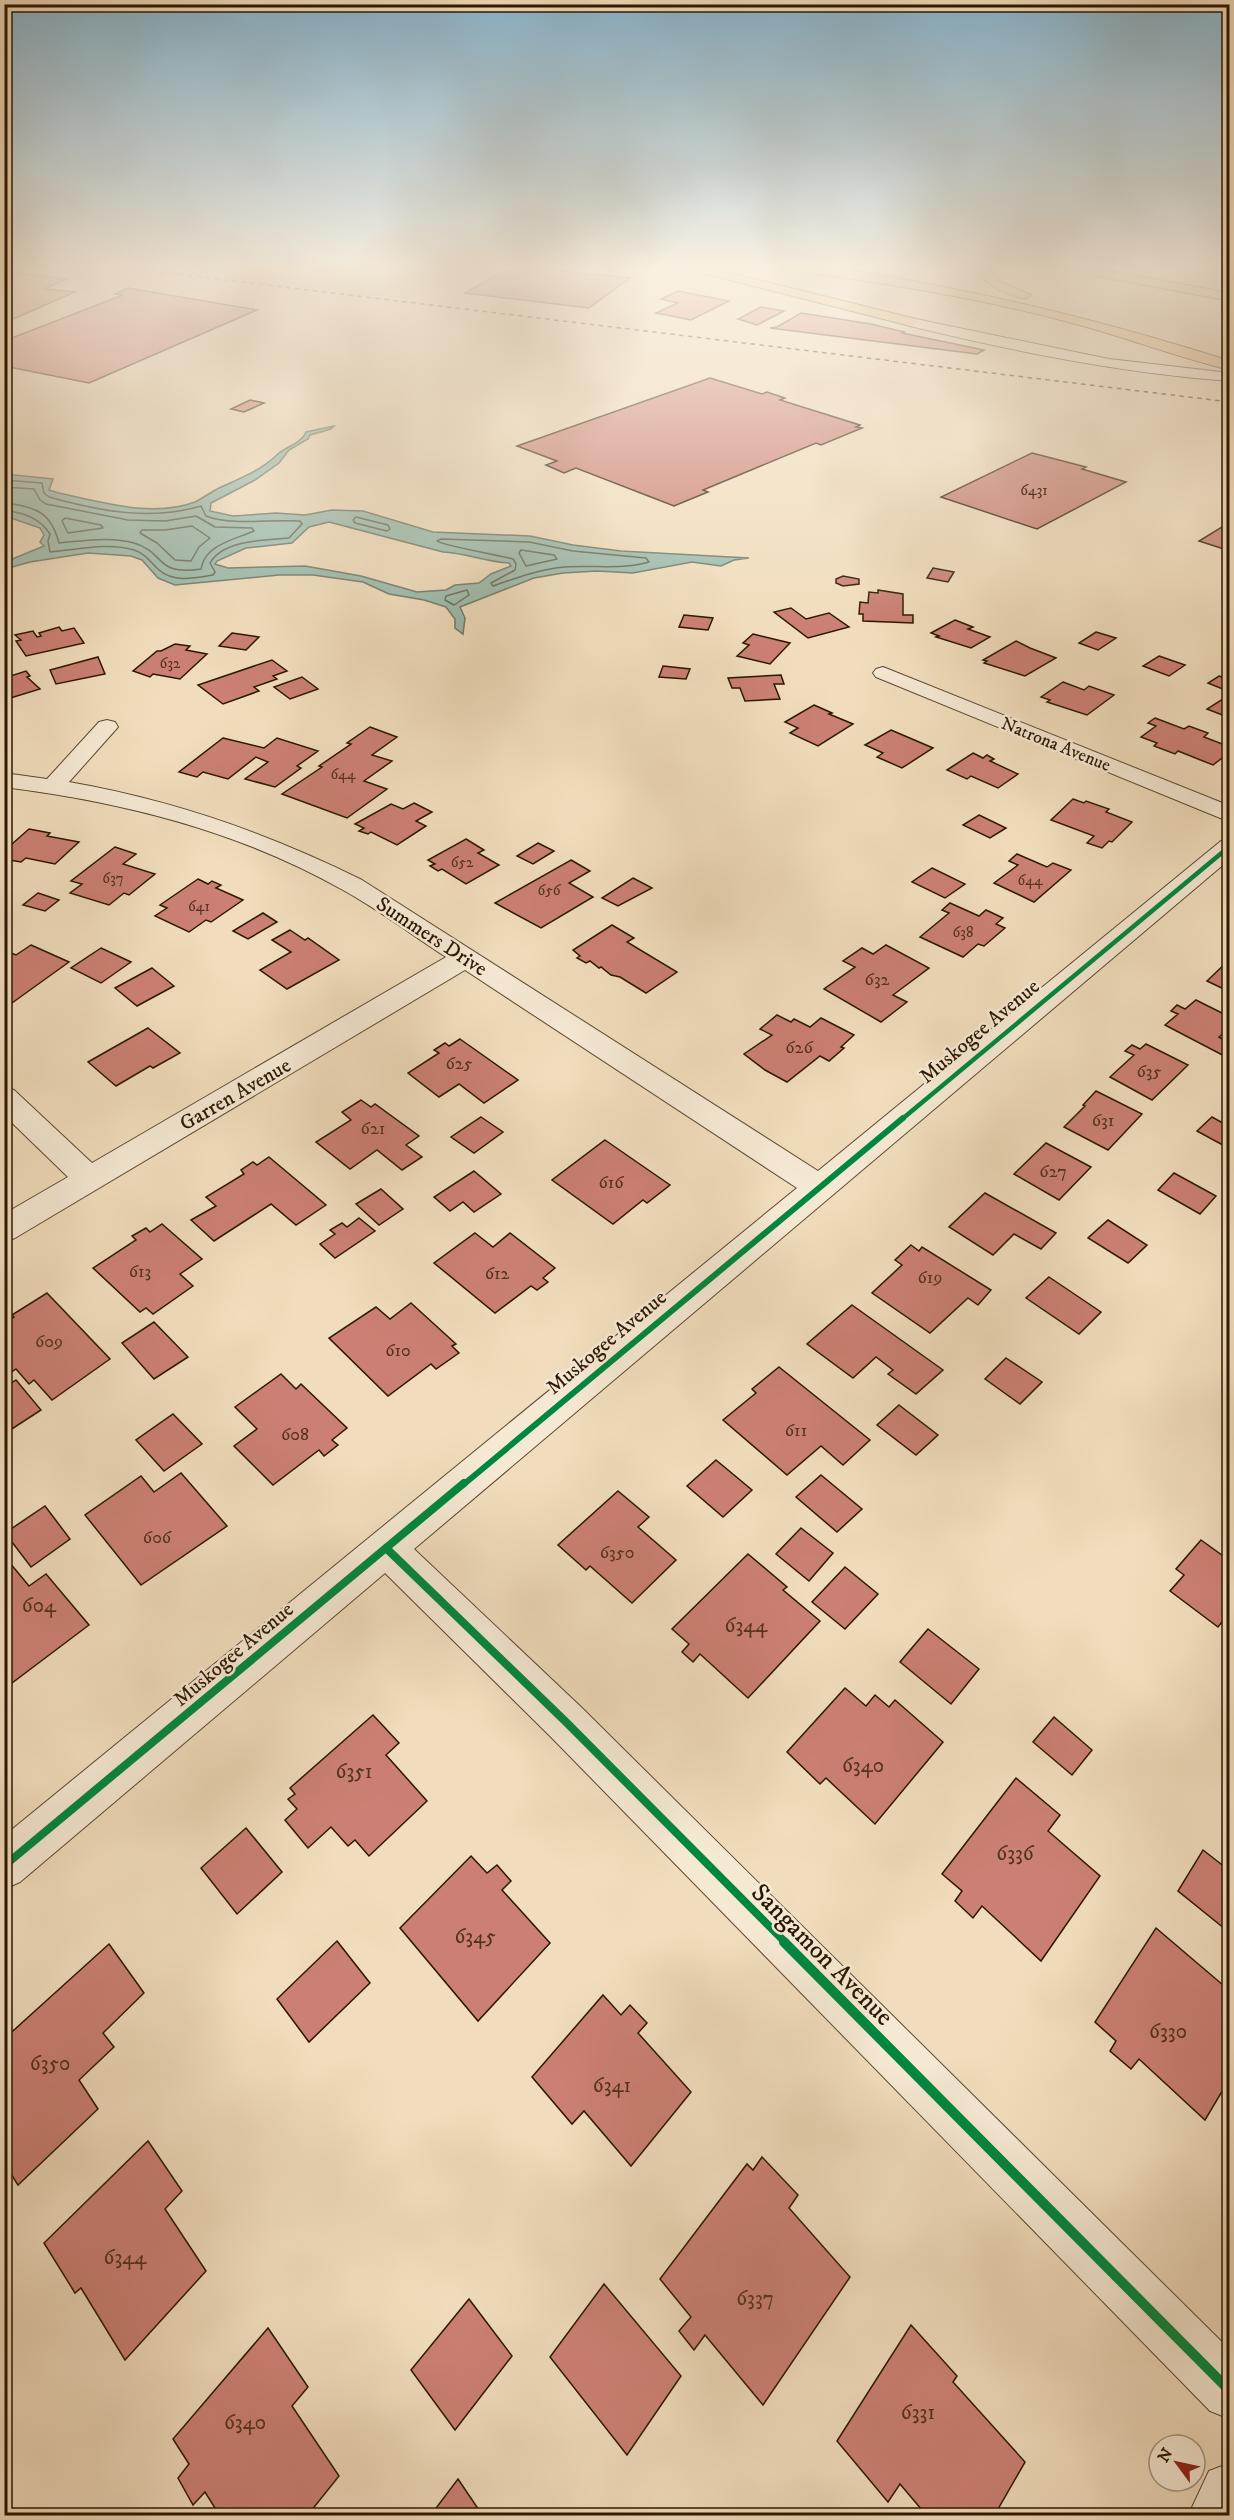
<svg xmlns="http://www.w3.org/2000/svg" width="1234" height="2520" font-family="'IM FELL DW Pica',serif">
  <rect width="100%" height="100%" fill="#f1ddbd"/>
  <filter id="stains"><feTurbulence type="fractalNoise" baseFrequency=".00333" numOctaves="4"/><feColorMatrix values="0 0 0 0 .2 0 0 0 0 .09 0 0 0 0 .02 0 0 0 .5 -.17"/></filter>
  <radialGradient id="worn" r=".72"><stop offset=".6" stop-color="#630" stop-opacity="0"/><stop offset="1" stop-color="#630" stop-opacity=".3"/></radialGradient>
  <!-- water -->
  <path fill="#9bbcaf" stroke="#6e7a69" stroke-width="1.5" fill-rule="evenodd" d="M334,426L331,429L310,435L308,439L289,450L279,463L255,480L211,503L210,511L233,516L276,513L305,515L332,510L363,511L433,532L530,536L573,545L621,551L749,558L734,560L721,566L692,562L633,573L597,571L563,573L534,578L460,607L465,618L463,634L455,628V619L446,607L424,600L389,594L363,582L313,575H279L175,585L158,578L142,560L131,556L88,553L30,562L5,569V562L44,546L40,542L44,535L40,528L5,516V474L53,479L49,490L59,493C101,502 153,518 195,502C203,498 211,492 219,488C241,478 260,471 278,454C287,446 302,443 306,432ZM329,522L443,552C466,553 486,562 509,563L511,566L491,574L479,583L455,585L446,590L417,592L361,576L305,566L228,568L215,564L217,561L246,548L292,543L309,527Z"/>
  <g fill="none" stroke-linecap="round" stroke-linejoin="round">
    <!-- shore -->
    <g stroke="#636a58" stroke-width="1.5">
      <path d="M4,480L42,483L44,493L49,497C99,511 150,521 201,506L206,516C231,526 271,519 300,521L302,524L289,538C265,540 223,540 210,563L215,572L213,575C195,578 174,583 159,570C151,563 145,553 134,550C107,542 77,550 50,552L48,541L50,534C39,517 23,513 4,510"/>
      <path d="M4,487L34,489L40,500L46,504L128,520L165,521L196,516L215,527L252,528L254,531C233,540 205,545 201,569C154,576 167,553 134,543C110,536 84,541 59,543C51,512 35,506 4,503"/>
      <polygon points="356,517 388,525 390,529 387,531 355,523 353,520"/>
      <polygon points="65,518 101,525 103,528 68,533 62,521"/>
      <polygon points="192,526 210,538 199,547 191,561 175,560 157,543 140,533 142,530 165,530"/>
      <path d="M441,539L529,542L573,551L646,558L649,562C623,570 593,565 565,567C540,569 516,578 493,586L491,583L515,570L516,564L513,559C502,556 441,545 437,541Z"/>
      <polygon points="521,550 554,555 557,559 526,566 519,553"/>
      <polygon points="467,590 469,595 454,605 445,600 446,596"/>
    </g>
  </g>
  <!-- building -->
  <g fill="#cc8075" stroke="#2b1700" stroke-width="1.5">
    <polygon points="505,270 554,270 630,278 589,308 465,293"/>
    <polygon points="4,271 67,279 44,289 75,292 4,323"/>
    <polygon points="128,288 257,310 89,383 4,366 4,341 123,295 115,294"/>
    <polygon points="678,291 729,301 691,320 656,313 678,303 661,299"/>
    <polygon points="761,307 784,311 757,325 738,319"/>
    <polygon points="801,313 871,324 904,332 902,333 984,350 977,354 770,328 777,327"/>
    <polygon points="710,378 762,394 767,392 785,398 780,400 860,425 856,427 862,428 821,445 816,443 703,490 708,492 674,506 576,468 564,473 546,465 557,461 517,446"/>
    <polygon points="250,400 264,403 244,412 231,409"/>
    <polygon points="1032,453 1086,467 1082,469 1126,482 1037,529 941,497"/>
    <polygon points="1230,522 1230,551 1199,541"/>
    <polygon points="933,568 954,572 948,582 927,578"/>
    <polygon points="843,576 859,579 859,584 843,586 836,583 836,579"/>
    <polygon points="878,590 903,594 903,615 913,615 913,623 863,621 863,614 859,614 860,602 868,603 869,592 878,593"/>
    <polygon points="791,608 806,619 829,613 849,627 808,638 774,612"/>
    <polygon points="684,615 713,618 708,630 679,627"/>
    <polygon points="955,620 973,627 968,629 990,637 971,648 936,637 939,636 931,633"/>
    <polygon points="59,627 62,631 74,628 84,643 26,656 16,641 21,640 15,635 33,631 37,637 41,636 39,633"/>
    <polygon points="1096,632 1116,638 1098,650 1079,643"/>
    <polygon points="232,633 259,637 246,650 219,646"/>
    <polygon points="753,634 790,643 770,664 737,656 749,645 743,643"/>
    <polygon points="1016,641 1030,648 1056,658 1025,676 984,663 987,661 983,660"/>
    <polygon points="175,644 190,646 186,650 207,654 180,679 153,674 150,677 133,671 157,651 161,651"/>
    <polygon points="1159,656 1185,665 1169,676 1143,666"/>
    <polygon points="98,657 105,674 56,684 50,670"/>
    <polygon points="272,660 287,671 273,676 277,679 254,687 259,691 223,704 198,685"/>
    <polygon points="663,666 690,669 686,679 659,677"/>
    <polygon points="26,671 30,676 27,677 40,689 4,700 4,678"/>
    <polygon points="781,675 784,684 774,684 780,699 745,701 740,688 732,688 728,678"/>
    <polygon points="1219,676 1230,680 1230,692 1208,683"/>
    <polygon points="302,677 318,689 290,699 274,687"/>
    <polygon points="1063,682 1084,690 1089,686 1114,695 1087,715 1047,702 1050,700 1041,697"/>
    <polygon points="1226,697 1230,698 1230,718 1207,709"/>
    <polygon points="814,705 832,713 829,714 853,724 818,746 790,733 798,728 785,722"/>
    <polygon points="1155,718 1184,729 1189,726 1208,733 1204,737 1230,747 1230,752 1213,765 1178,751 1175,754 1154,746 1157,743 1141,737 1156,726 1148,723"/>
    <polygon points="370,727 397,737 372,755 392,761 364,781 387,789 347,818 282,794 322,767 319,766 351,744 347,743"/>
    <polygon points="891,730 933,748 902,768 877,757 883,753 865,745"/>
    <polygon points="223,738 264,748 277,738 318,751 297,766 301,768 275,787 245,779 268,762 256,757 228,779 203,772 197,777 179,772"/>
    <polygon points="973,753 983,758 987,755 994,759 990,761 1018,774 998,788 971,776 967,779 947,770"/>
    <polygon points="1073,799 1084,803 1086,801 1109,809 1106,812 1132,822 1112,842 1109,841 1102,848 1087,843 1094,836 1051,820"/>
    <polygon points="414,803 432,812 416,821 426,826 397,845 371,832 368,834 359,831 364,828 355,824 391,804 403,809"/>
    <polygon points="979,815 1006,828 990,838 963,825"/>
    <polygon points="29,829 50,833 47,836 79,842 55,864 26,858 21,862 4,859 4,851"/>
    <polygon points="466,839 484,850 478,853 499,865 466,884 442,869 438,871 430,866 435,864 428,860"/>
    <polygon points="538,843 554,851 533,864 517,856"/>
    <polygon points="115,847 136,854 123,864 155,874 129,895 124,893 109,905 70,893 82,884 71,881"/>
    <polygon points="1017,854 1047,867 1053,863 1071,870 1034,902 994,883 1018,865 1009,861"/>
    <polygon points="571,860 590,871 569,883 593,897 541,928 495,903"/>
    <polygon points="932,868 965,884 945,898 912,882"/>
    <polygon points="633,878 652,888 618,906 602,898"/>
    <polygon points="198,879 208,884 212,881 221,885 216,888 243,900 211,922 206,920 189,932 155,916 167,908 160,905"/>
    <polygon points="38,893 59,900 45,911 23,905"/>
    <polygon points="950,903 979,916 986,910 1003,918 996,924 1005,928 984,946 978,944 963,957 920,937 949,913 942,910"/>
    <polygon points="263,913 277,922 248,939 233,931"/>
    <polygon points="612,925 634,938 627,942 677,972 646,993 620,977 611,975 601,967 599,968 590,961 586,963 577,958 580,956 573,950"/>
    <polygon points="290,930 305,940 308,938 339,960 287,989 260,970 291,952 272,940"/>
    <polygon points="31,945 69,962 12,1003 4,999 4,955 9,952 16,955"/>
    <polygon points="886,945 929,968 893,995 907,1002 881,1022 824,989 855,967 843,961 862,948 873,954"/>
    <polygon points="101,948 131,962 101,983 71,968"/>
    <polygon points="1230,959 1230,992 1207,981"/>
    <polygon points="152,968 174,986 137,1006 115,988"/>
    <polygon points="1196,1000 1230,1017 1230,1034 1225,1032 1219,1037 1230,1043 1230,1059 1165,1025 1178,1014 1171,1011 1177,1005 1185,1009"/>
    <polygon points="777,1015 791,1022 794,1019 810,1027 821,1018 854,1035 841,1047 844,1048 829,1061 820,1056 787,1082 765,1070 744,1054 772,1035 760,1029"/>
    <polygon points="148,1028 180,1053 153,1068 150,1066 116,1086 88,1062"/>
    <polygon points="460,1039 518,1080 484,1103 459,1084 439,1097 408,1073 439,1053 434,1050 445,1043 449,1046"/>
    <polygon points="1146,1044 1188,1065 1152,1100 1110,1077 1134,1055 1125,1051 1132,1045 1140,1049"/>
    <polygon points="1096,1091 1142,1114 1108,1150 1064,1127 1085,1106 1083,1105"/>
    <polygon points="361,1100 371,1107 375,1104 419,1136 406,1145 422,1157 402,1170 377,1150 350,1169 316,1142 351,1120 342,1112"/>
    <polygon points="481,1117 503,1132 474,1153 451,1137"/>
    <polygon points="1212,1117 1230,1127 1230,1149 1197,1131"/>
    <polygon points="605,1140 670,1185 647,1203 643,1200 613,1224 552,1180"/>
    <polygon points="1046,1143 1091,1167 1059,1200 1014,1174"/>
    <polygon points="269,1157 326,1205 296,1225 271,1204 214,1241 191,1220 216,1206 206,1197 244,1174 241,1170 253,1162 257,1165"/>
    <polygon points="474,1171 501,1194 474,1212 463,1202 450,1211 434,1197"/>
    <polygon points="1174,1173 1216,1196 1200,1214 1158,1190"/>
    <polygon points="381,1189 403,1209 379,1225 356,1204"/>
    <polygon points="985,1193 1056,1233 1041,1249 1014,1234 993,1255 949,1227"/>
    <polygon points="359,1218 375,1231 335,1258 320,1244 335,1234 330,1230 342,1223 347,1227"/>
    <polygon points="1108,1220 1147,1245 1128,1263 1088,1238"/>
    <polygon points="162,1224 202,1259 180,1274 193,1286 153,1314 146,1308 140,1312 93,1268 136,1240 132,1236 146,1228 150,1232"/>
    <polygon points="475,1233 493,1247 510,1233 555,1268 543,1278 548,1282 537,1290 531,1286 495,1313 434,1263"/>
    <polygon points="911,1245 919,1251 922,1247 991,1290 978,1305 968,1298 930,1333 872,1293 902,1265 895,1260"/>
    <polygon points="1049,1277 1101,1312 1079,1334 1026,1298"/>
    <polygon points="47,1293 110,1359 52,1400 34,1380 29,1384 16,1369 4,1377 4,1323 14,1317 12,1315"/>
    <polygon points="411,1303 456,1344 452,1346 459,1353 436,1369 431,1364 388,1396 329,1338 376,1307 390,1319"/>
    <polygon points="852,1305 943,1370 916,1394 888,1374 893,1370 876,1357 853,1378 807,1344"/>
    <polygon points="154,1322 188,1357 154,1379 122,1343"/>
    <polygon points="1006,1358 1042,1382 1020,1404 985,1379"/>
    <polygon points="779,1367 870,1440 843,1465 821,1446 787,1475 723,1420 756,1393 752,1389"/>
    <polygon points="281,1374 296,1389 301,1384 347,1428 332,1440 338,1445 324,1456 319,1450 273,1485 234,1446 257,1429 235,1407"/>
    <polygon points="16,1380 41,1410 4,1434 4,1388"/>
    <polygon points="899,1405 938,1435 916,1455 877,1425"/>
    <polygon points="173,1414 202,1444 164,1471 136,1440"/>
    <polygon points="716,1460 752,1490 723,1517 687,1486"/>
    <polygon points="181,1473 227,1526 141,1585 85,1515 141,1476 154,1492"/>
    <polygon points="821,1475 862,1509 837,1532 796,1497"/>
    <polygon points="618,1491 649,1517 638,1527 676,1560 632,1603 590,1566 586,1570 558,1545"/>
    <polygon points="45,1506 70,1539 31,1567 5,1533"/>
    <polygon points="801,1528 833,1553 809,1581 776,1554"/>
    <polygon points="1201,1540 1230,1561 1230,1612 1218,1627 1170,1591 1184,1575 1176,1569"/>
    <polygon points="748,1554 787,1587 783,1590 820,1621 748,1698 700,1654 693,1662 682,1652 689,1644 672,1629"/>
    <polygon points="5,1557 29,1586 46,1574 89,1625 4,1689"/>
    <polygon points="845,1567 878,1594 845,1629 812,1602"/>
    <polygon points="928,1629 979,1669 951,1704 900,1662"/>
    <polygon points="845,1688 866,1706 875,1695 889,1707 895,1700 943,1742 875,1824 826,1778 820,1784 787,1752"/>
    <polygon points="373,1715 399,1743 386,1755 427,1801 369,1856 355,1840 348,1846 331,1827 308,1848 285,1820 297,1809 288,1799 295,1794 290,1788"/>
    <polygon points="1054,1717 1092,1750 1072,1775 1033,1742"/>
    <polygon points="1016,1778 1060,1815 1048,1831 1100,1876 1041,1961 982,1906 973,1918 955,1901 962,1891 942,1874"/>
    <polygon points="246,1828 282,1872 237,1914 201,1868"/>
    <polygon points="1203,1850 1230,1871 1230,1933 1178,1891"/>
    <polygon points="471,1856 487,1873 497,1865 511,1881 502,1890 550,1943 478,2021 400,1928"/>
    <polygon points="1156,1928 1230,1991 1230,2078 1205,2120 1139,2059 1131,2069 1110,2051 1116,2041 1095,2022"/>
    <polygon points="337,1941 370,1983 309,2042 277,1999"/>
    <polygon points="109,1944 144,1993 103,2033 114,2047 79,2080 98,2109 18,2185 4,2163 4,2039"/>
    <polygon points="603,1995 621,2015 630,2005 647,2023 638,2033 691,2092 631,2166 584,2111 572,2124 532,2077"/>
    <polygon points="148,2141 182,2191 165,2209 206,2271 125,2360 81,2288 75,2293 44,2243"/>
    <polygon points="762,2157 798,2195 789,2208 850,2277 763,2405 705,2335 694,2350 679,2331 691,2317 660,2279 747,2164 753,2170"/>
    <polygon points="604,2284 681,2376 627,2455 550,2357"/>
    <polygon points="469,2299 512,2356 455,2430 411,2370"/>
    <polygon points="911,2325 957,2376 953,2382 1025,2462 994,2516 927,2516 900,2484 888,2502 837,2441"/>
    <polygon points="268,2328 308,2387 292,2406 339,2476 307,2516 220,2516 205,2492 193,2505 178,2478 189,2464 173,2439"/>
    <polygon points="458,2479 483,2516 430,2516"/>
  </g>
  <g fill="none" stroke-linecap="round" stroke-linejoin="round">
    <!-- street casing -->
    <g stroke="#5c482f" stroke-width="2">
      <g id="street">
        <polygon points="883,667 1230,806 1230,822 876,677 873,673 876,669"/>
        <path d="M107,720L115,722L118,727L69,782C172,800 268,833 362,880L818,1171L1221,841L1230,839V859L414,1549L581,1707L1230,2350V2419L1210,2411L551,1737L385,1573L20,1882L4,1889V1836L797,1188L465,970L15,1238L4,1241V1214L68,1177L4,1115V1087L14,1090L92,1163L446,957C412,935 379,910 343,890C239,831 123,802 4,787V773L47,779L99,722Z"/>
        <polygon points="1230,2463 1230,2516 1188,2516 1209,2471"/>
      </g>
    </g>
    <!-- secondary casing -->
    <g stroke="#2b1700" stroke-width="2">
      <path id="secondary" d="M911,318L1109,359L1230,373V381C1120,373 1013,351 906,325L904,322L906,319Z"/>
    </g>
    <!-- highway casing -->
    <g stroke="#2b1700" stroke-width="2">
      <g id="highway">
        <polygon points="700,270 719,270 916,319 918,322 911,326 702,273"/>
        <path d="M807,270C848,267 893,277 933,285C1034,304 1132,330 1230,361V370C1177,357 1125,337 1072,323C987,300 900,285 813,274Z"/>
        <path d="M980,270H992V274L1001,282L1031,295L1025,299C1007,294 989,288 978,272Z"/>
        <polygon points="1081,270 1104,270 1230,293 1230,301 1087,274"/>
      </g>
    </g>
    <!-- street -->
    <use href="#street" fill="#f6e9d4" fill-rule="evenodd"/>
    <!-- secondary -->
    <use href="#secondary" fill="#f6e9d4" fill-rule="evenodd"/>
    <!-- highway -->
    <use href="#highway" fill="#e8be7e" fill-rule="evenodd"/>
    <!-- rail -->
    <polyline stroke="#2b1700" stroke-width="1.5" stroke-dasharray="4.5 4.5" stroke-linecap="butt" points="143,270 1230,402"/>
    <!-- cycleway-far3 casing -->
    <g stroke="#f6e9d4" stroke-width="8">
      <polyline id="cycleway-far3" points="901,1120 1230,846"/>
    </g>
    <!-- cycleway-far2 casing -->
    <g stroke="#f6e9d4" stroke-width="10">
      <polyline id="cycleway-far2" points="463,1485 903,1118"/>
    </g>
    <!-- cycleway-far1 casing -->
    <g stroke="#f6e9d4" stroke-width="11">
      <g id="cycleway-far1">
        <polyline points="386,1548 566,1722 786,1943"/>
        <polyline points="4,1866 464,1483"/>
      </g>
    </g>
    <!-- cycleway casing -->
    <g stroke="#f6e9d4" stroke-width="14">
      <polyline id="cycleway" points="784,1942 1230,2391"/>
    </g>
    <!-- cycleway-far3 -->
    <use href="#cycleway-far3" stroke="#00873e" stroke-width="4.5"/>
    <!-- cycleway-far2 -->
    <use href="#cycleway-far2" stroke="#00873e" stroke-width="6"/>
    <!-- cycleway-far1 -->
    <use href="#cycleway-far1" stroke="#00873e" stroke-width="8"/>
    <!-- cycleway -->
    <use href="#cycleway" stroke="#00873e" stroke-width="10"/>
  </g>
  <!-- sky -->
  <linearGradient id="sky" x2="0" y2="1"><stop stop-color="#89b7d1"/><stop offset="0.43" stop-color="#f9f0e1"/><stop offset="1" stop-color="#f9f0e1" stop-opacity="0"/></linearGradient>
  <rect width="1234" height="622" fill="url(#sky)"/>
  <g text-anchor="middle" stroke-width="5" stroke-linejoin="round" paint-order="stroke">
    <!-- far-number labels -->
    <g font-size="15" fill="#53311d">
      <text x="1034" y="495">6431</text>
      <text x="170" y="668">632</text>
      <text x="343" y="779">644</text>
      <text x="462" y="867">652</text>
      <text x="113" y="883">637</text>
      <text x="1030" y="885">644</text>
      <text x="549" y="895">656</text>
      <text x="199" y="911">641</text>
      <text x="963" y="937">638</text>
    </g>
    <!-- far-street labels -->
    <g font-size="18" fill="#2b1700" stroke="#f6e9d4">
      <text transform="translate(1056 744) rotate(22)" y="6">Natrona Avenue</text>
    </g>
    <!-- number labels -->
    <g font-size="18" fill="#53311d">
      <text x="877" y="985">632</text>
      <text x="799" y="1053">626</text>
      <text x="459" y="1069">625</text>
      <text x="1149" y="1077">635</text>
      <text x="1103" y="1126">631</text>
      <text x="373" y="1134">621</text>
      <text x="1053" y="1177">627</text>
      <text x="611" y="1188">616</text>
      <text x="140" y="1277">613</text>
      <text x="497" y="1279">612</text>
      <text x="930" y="1283">619</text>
      <text x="49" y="1347">609</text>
      <text x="398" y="1356">610</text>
      <text x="796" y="1436">611</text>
      <text x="295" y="1440">608</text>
      <text x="157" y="1543">606</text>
      <text x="617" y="1558">6350</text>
    </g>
    <!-- street labels -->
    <g font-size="21" fill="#2b1700" stroke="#f6e9d4">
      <text transform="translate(432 936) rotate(33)" y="7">Summers Drive</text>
      <text transform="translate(979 1031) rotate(-40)" y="7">Muskogee Avenue</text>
      <text transform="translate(235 1094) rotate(-30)" y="7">Garren Avenue</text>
      <text transform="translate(606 1342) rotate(-40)" y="7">Muskogee Avenue</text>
      <text transform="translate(233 1654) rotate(-40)" y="7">Muskogee Avenue</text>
    </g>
    <!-- near-number labels -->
    <g font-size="21" fill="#53311d">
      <text x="39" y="1612">604</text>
      <text x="746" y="1632">6344</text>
      <text x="863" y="1772">6340</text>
      <text x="354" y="1778">6351</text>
      <text x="1015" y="1860">6336</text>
      <text x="475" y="1943">6345</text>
      <text x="1168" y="2038">6330</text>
      <text x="50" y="2070">6350</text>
      <text x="612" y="2092">6341</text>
      <text x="125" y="2264">6344</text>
      <text x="755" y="2305">6337</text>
      <text x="918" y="2419">6331</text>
      <text x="245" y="2429">6340</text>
    </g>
    <!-- near-street labels -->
    <g font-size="26" fill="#2b1700" stroke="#f6e9d4">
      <text transform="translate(823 1954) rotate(45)" y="9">Sangamon Avenue</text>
    </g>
  </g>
  <!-- margin -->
  <rect width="1234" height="2520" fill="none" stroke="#f1ddbd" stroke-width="24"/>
  <rect x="6" y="6" width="1222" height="2508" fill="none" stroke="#2b1700" stroke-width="3"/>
  <rect x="12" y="12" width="1210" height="2496" fill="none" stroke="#2b1700" stroke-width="1.5"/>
  <!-- north arrow -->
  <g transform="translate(1177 2463) rotate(303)"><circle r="28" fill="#f6e9d4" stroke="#a5957f" stroke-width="1.5"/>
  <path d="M0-4.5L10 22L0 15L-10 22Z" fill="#8f2418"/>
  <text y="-9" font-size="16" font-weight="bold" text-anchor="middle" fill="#2b1700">N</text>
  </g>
  <rect width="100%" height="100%" filter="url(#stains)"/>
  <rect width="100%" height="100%" fill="url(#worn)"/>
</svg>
